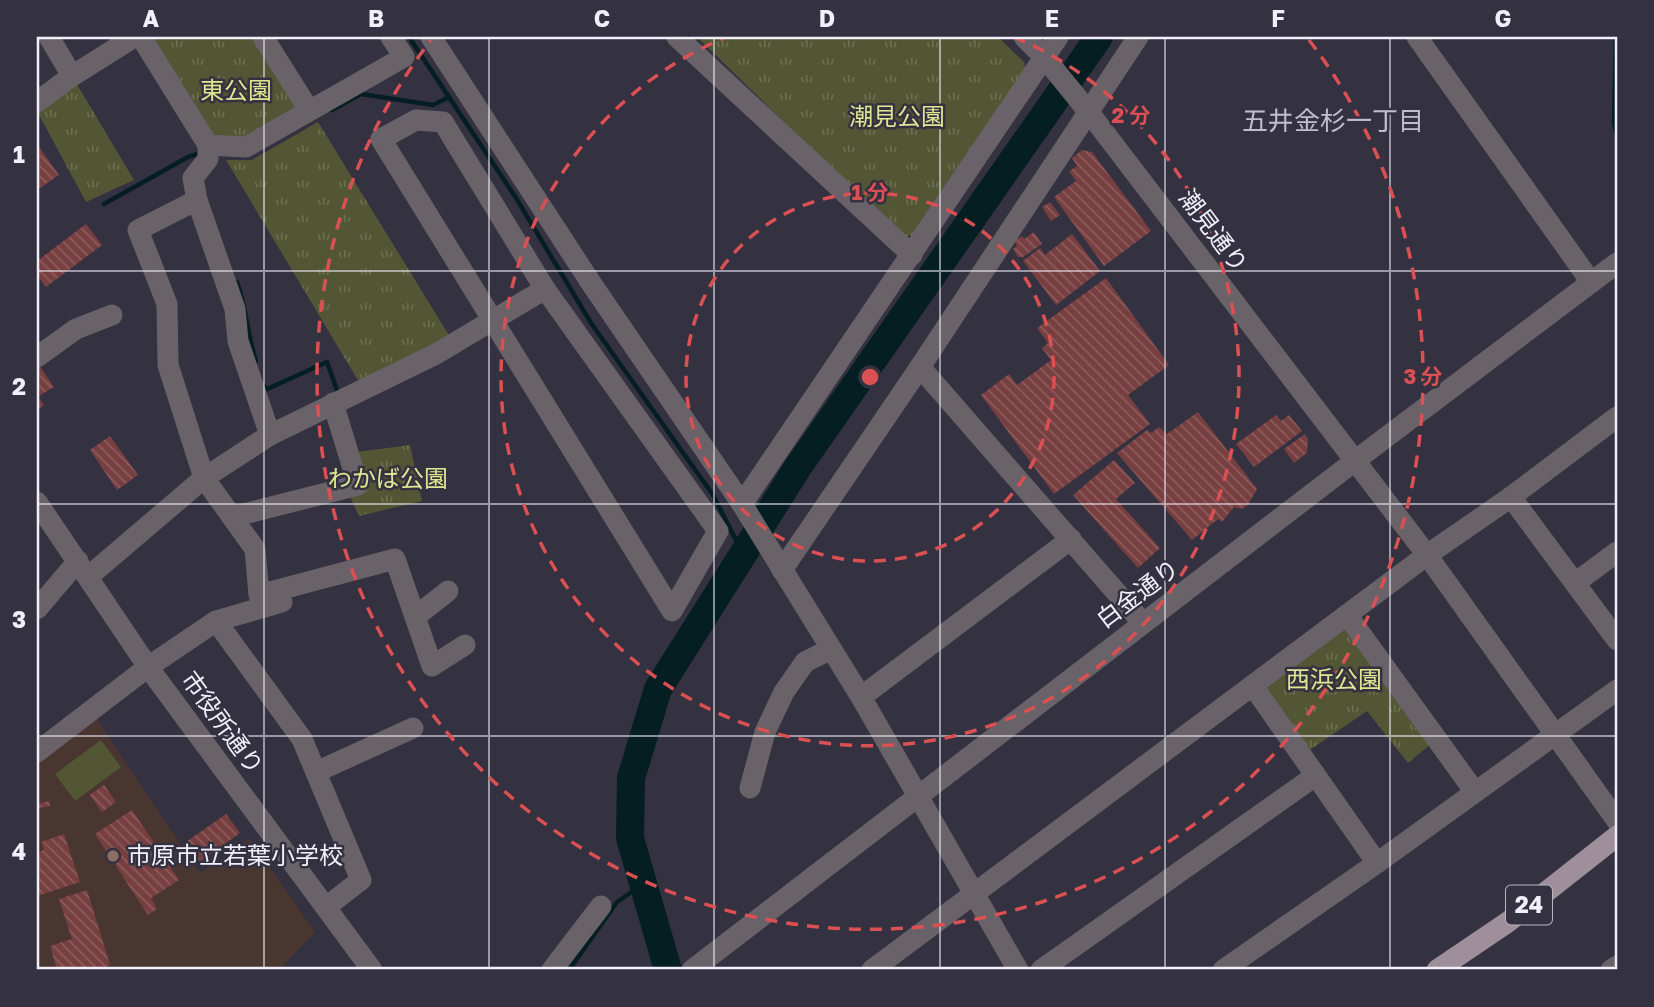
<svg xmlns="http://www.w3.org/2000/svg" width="1654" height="1007" font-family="'Golos Text','Noto Sans JP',sans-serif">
  <defs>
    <pattern id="park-tufts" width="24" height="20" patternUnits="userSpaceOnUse" patternTransform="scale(1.75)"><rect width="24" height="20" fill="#525634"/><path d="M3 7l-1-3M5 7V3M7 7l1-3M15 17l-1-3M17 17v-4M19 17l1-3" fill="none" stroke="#6b6f52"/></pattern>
    <pattern id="building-back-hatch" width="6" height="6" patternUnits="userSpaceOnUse" patternTransform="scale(1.75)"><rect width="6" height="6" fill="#783f40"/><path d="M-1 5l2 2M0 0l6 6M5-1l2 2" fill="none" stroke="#8c5b5c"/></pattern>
  </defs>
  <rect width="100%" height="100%" fill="#343141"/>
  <!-- education -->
  <polygon fill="#4a3630" points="96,718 200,873 250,839 315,932 279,970 37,970 37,761"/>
  <!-- park -->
  <g fill="url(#park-tufts)">
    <polygon points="141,37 263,37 309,110 246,147 208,145"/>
    <polygon points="697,37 998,37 1024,62 1027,73 914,235 902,237"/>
    <polygon points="72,76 134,180 86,202 37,111"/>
    <polygon points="318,122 450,337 359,382 226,160 252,160"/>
    <polygon points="410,445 422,501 359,516 346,488 349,453"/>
    <polygon points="1347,615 1437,739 1408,763 1367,711 1301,756 1253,686"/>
  </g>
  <!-- pitch -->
  <polygon fill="#525634" points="101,740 121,767 75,801 55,774"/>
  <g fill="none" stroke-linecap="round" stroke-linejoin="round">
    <!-- stream -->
    <g stroke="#051e22" stroke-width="4.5">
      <polyline points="409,37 516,198 591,323 713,495 743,554"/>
      <polyline points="1616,37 1614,123 1617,136"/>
      <polyline points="332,110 361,94 433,105 449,97"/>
      <polyline points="104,204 188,157 200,153"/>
      <path d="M237,282C247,310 247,334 256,361"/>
      <polyline points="264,386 265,390 327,362 338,393"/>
      <polyline points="569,970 617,902 643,884"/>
    </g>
    <!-- river -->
    <polyline stroke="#051e22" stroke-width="28" points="668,970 630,838 631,778 658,689 798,467 1099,37"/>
  </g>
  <!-- building -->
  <g fill="url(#building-back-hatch)">
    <polygon points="37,144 59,175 37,190"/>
    <polygon points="1082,150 1092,152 1151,231 1104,266 1054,197 1076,181 1069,171 1077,166 1072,158"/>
    <polygon points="1050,202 1060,215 1051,221 1042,207"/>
    <polygon points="86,224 102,245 46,287 37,275 37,261"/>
    <polygon points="1034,232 1042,244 1023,257 1018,257 1013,249 1017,246 1014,241 1022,236 1024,239"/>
    <polygon points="1072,234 1100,271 1056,305 1023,261 1040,248 1045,255"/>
    <polygon points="1106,278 1169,365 1128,395 1150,424 1054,494 981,395 1009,374 1017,385 1051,360 1042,348 1048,343 1037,328"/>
    <polygon points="39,365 54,387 39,396 37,392"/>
    <polygon points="37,395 44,405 37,410"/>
    <polygon points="1198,412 1257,489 1247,506 1241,509 1234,507 1222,522 1218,519 1192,540 1117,453 1147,430 1151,433 1159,427 1167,434"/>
    <polygon points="1276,415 1281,421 1289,415 1302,431 1254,467 1236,444"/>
    <polygon points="1305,434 1308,439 1307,453 1294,463 1284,449"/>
    <polygon points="110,436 138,475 117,490 90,450"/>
    <polygon points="1114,460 1135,483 1116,499 1160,548 1138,568 1073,495"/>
    <polygon points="104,785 116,802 102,812 90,795"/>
    <polygon points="49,801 50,806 38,808 37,804"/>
    <polygon points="132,810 179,880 151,898 157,909 148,915 95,834"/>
    <polygon points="226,814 240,833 200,862 186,842"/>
    <polygon points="64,834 80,882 37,896 37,853 44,850 41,842"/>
    <polygon points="87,890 110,965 105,967 106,970 57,970 50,946 72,939 59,899"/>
  </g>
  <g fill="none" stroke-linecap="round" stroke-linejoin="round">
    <!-- minor -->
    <g stroke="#696268" stroke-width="21">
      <polyline points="49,37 72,76"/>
      <polyline points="141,37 208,145 208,159 193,178 197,200 235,309 238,341 270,435"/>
      <polyline points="263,37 309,110"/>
      <polyline points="431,37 591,283 742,504 861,697 1018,970"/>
      <polyline points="677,37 912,255"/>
      <polyline points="1024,37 1044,57 1088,111 1427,555 1617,821"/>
      <polyline points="1417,37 1591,282"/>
      <polyline points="37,102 72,76 134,37"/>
      <polygon points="416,120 443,122 545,289 718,531 672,611 381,139"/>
      <polyline points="208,145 246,147 404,57 391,37"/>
      <polyline points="197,200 138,230 167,304 168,365 204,478 255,549 259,595 395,559 432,666 465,645"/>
      <polyline points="37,357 76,329 112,315"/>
      <polyline points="920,367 1143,623"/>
      <polyline points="1511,497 1617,640"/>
      <polyline points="37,502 148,667 372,970"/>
      <polyline points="742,504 1058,37"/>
      <polyline points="232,517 358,485 333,403"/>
      <polyline points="782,570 920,367 1138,37"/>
      <polyline points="88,577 204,478 270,435 436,354 545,289"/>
      <polyline points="1575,583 1617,552"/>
      <polyline points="37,609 78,561"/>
      <polyline points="1347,615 1475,792"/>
      <polyline points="415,617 448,591"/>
      <polyline points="216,621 302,739 361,880 326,907"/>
      <polyline points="1253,686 1377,863"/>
      <polyline points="861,697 1071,539"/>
      <polyline points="37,752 148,667 216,621 282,602"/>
      <polyline points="316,772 413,728"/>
      <polyline points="750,788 765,732 784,692 805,662 831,649"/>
      <polyline points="552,970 601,906"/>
      <polyline points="692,970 1356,460 1617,263"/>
      <polyline points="872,970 1427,555 1511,497 1617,417"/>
      <polyline points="1041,970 1315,776"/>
      <polyline points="1223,970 1377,863 1617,690"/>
      <polyline points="1611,970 1617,966"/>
    </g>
    <!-- major -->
    <polyline stroke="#9e8f9a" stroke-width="21" points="1437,970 1508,922 1617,836"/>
  </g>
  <!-- grid -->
  <path fill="none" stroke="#f1f0fa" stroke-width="2" stroke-opacity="0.55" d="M264,37V970M489,37V970M714,37V970M940,37V970M1165,37V970M1390,37V970M37,271H1617M37,504H1617M37,736H1617"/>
  <!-- distance rings -->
  <g fill="none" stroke="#db5052" stroke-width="3.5" stroke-dasharray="12 9">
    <circle cx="870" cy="377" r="184"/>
    <path d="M1014 37A369 369 0 1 1 726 37"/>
    <path d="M1309 40A553 553 0 1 1 431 40"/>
  </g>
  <!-- markers -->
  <circle fill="#8d6e63" stroke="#343141" stroke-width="2.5" cx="113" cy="856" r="7"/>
  <g text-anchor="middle" stroke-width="5" stroke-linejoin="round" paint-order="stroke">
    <!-- shield labels -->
    <rect fill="#343141" stroke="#b8b7c2" stroke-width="2" x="1506" y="885.5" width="46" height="39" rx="5"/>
    <g font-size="23" font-weight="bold" fill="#f1f0fa">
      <text x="1529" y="913">24</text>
    </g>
    <!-- park labels -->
    <g font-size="24" fill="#dde791" stroke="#343141">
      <text x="236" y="99">東公園</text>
      <text x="897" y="125">潮見公園</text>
      <text x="388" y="487">わかば公園</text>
      <text x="1334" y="688">西浜公園</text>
    </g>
    <!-- street labels -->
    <g font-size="24" fill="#f1f0fa" stroke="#343141">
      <text transform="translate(1213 231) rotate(53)" y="8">潮見通り</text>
      <text transform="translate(1138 594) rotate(-37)" y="8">白金通り</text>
      <text transform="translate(222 723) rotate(54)" y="8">市役所通り</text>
    </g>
    <!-- poi labels -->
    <g font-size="24" fill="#f1f0fa" stroke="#343141" text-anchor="start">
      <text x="127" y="864">市原市立若葉小学校</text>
    </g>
    <!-- neighbourhood labels -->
    <g font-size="26" fill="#c0bdd1" stroke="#343141">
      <text x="1333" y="130">五井金杉一丁目</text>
    </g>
  </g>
  <circle cx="870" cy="377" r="10" fill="#db5052" stroke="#343141" stroke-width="3.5"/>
  <g font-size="21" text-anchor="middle" font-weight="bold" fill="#db5052" stroke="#343141" stroke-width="5" stroke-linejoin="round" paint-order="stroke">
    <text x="1131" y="123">2 分</text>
    <text x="870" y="200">1 分</text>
    <text x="1423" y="384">3 分</text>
  </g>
  <!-- border -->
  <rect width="1654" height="1007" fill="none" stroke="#343141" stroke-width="77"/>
  <rect x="38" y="38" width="1578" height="930" fill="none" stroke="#f1f0fa" stroke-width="2.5"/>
  <g font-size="23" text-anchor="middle" font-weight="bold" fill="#f1f0fa">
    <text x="151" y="27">A</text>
    <text x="376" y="27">B</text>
    <text x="602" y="27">C</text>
    <text x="827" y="27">D</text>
    <text x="1052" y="27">E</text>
    <text x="1278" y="27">F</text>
    <text x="1503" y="27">G</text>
    <text x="19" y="163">1</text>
    <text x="19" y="395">2</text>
    <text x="19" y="628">3</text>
    <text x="19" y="860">4</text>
  </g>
</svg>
